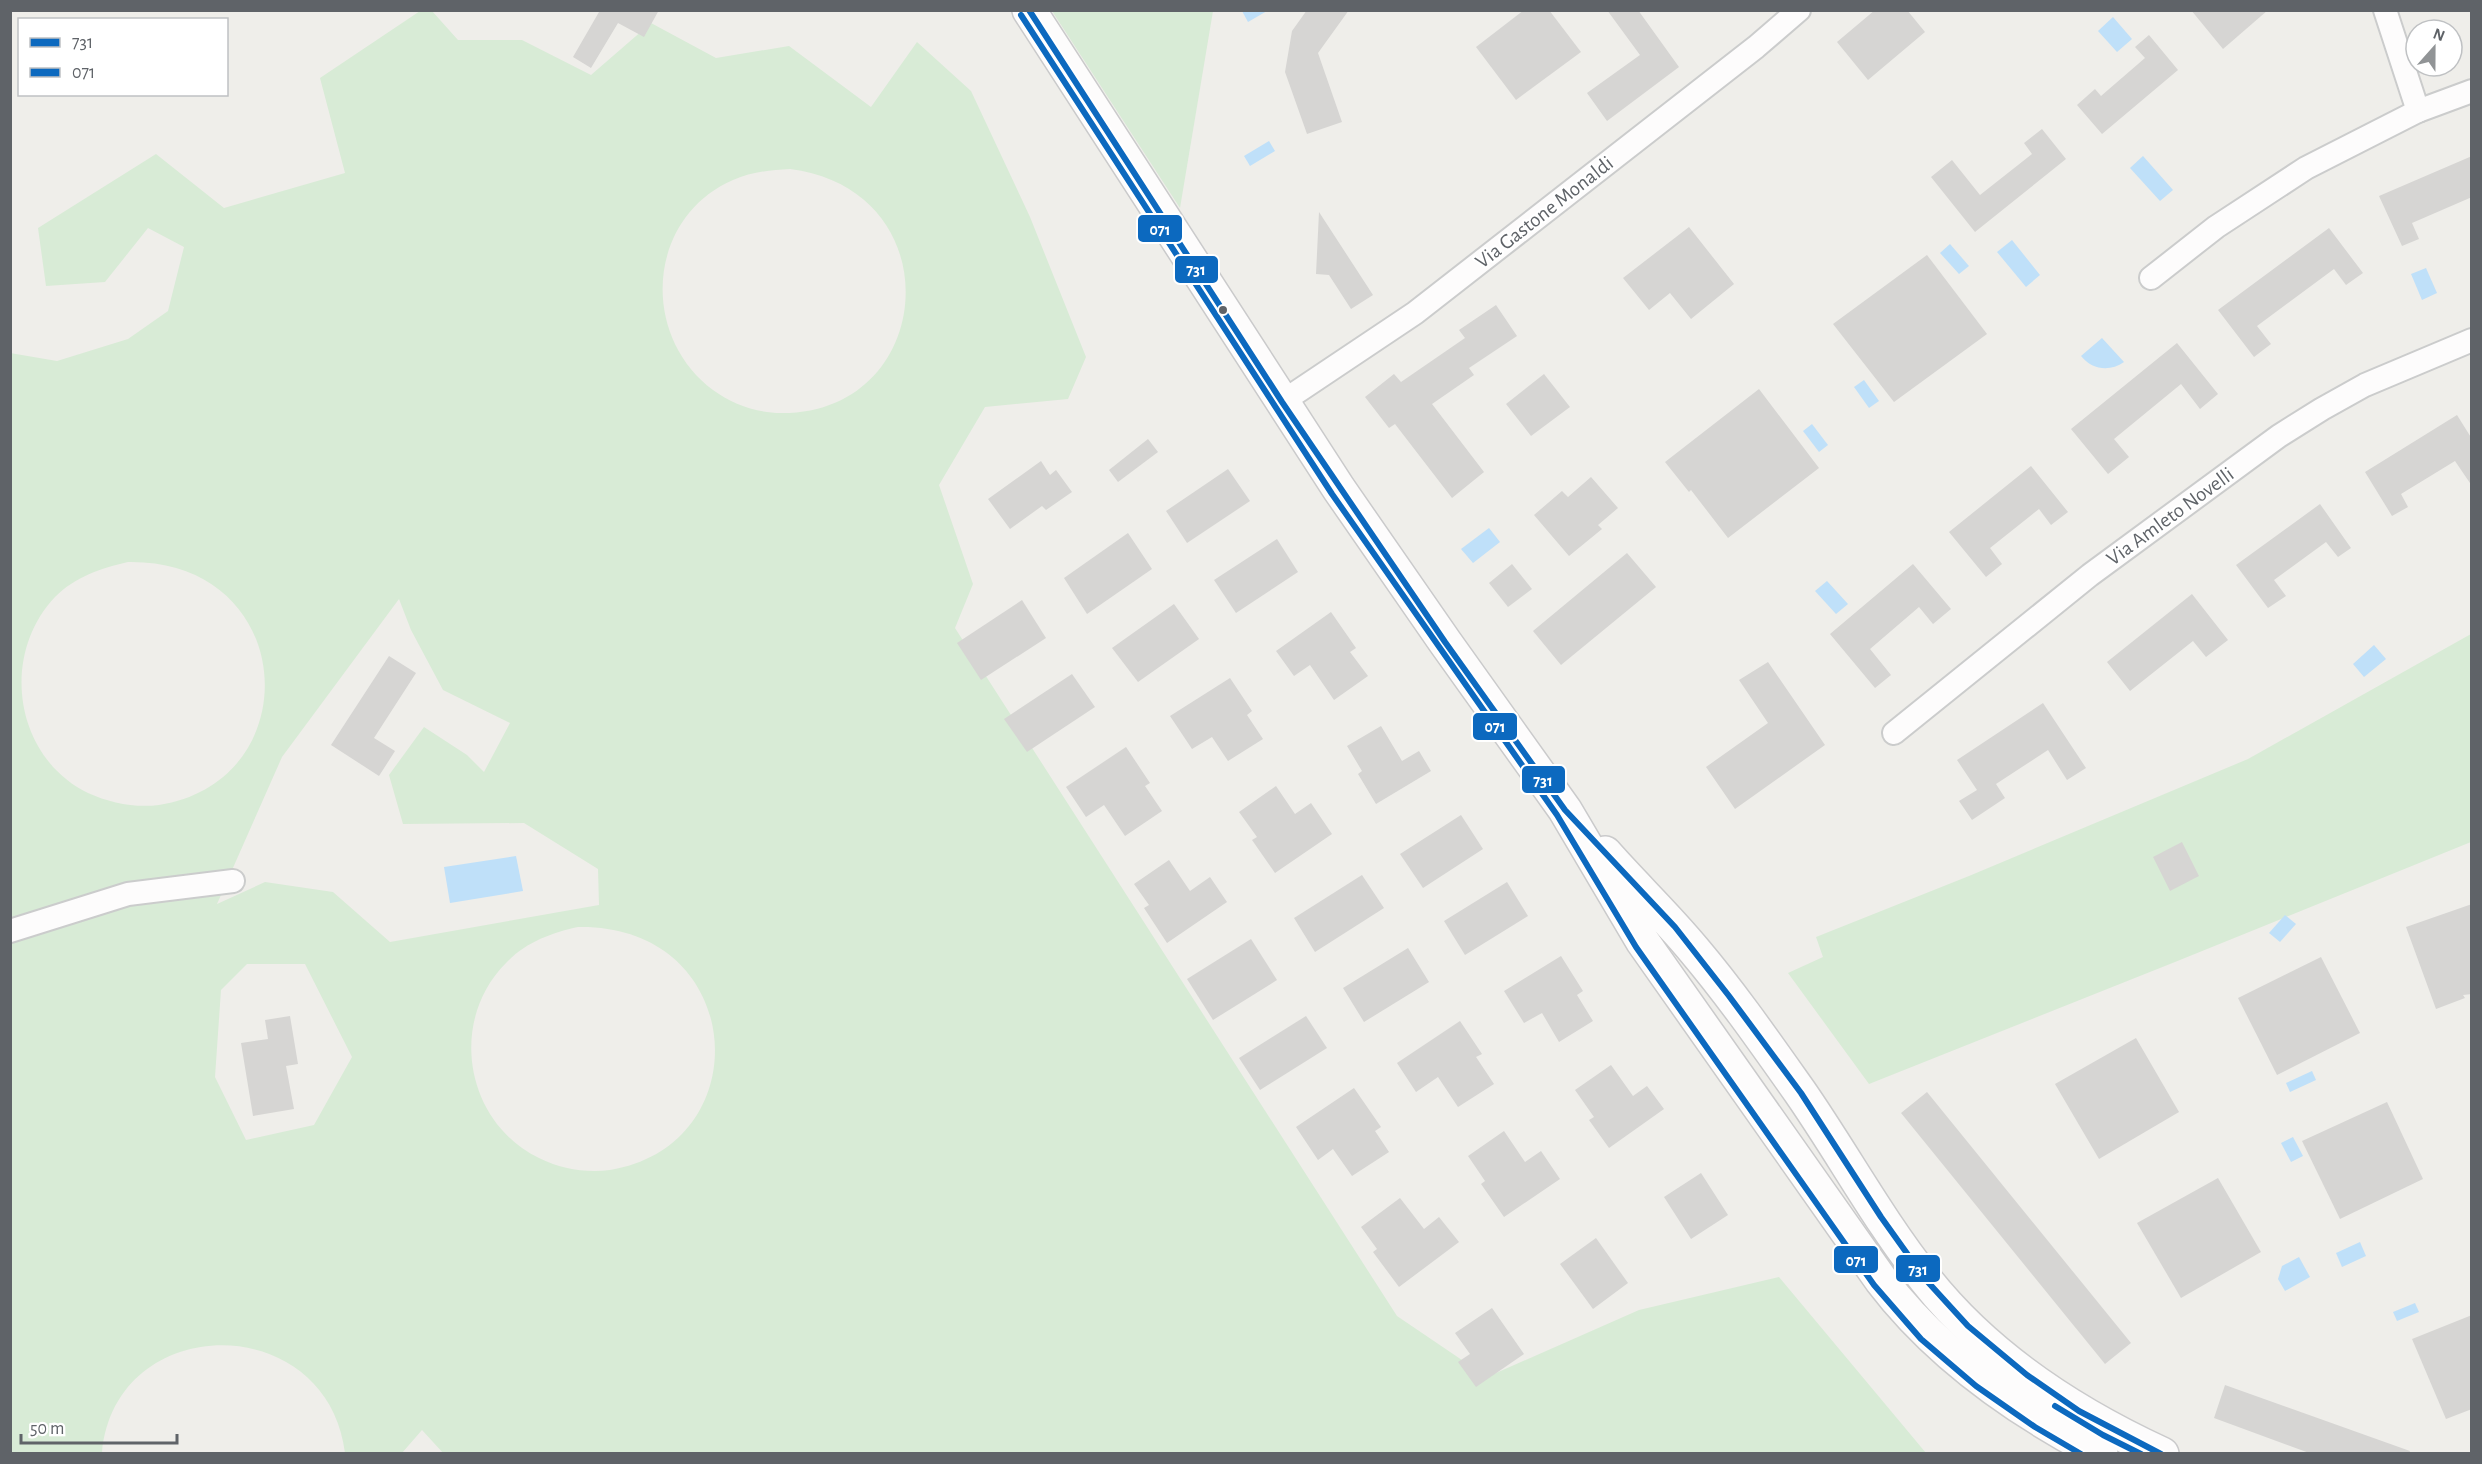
<svg xmlns="http://www.w3.org/2000/svg" width="2482" height="1464" font-family="'Alegreya Sans',sans-serif">
  <rect width="100%" height="100%" fill="#efeeea"/>
  <!-- green -->
  <g fill="#d8ebd6" fill-rule="evenodd">
    <path d="M420,11H432L458,40H522L591,75L651,23L716,58L789,46L871,107L917,42L971,91L1030,217L1086,357L1068,399L985,407L939,485L973,584L955,628L1397,1316L1487,1377L1639,1310L1779,1277L1926,1453L444,1454L422,1430L402,1453H345C327,1309 115,1310 102,1453H11L10,353L57,361L128,339L168,311L184,247L148,228L105,282L46,286L38,228L156,154L224,208L345,173L320,78ZM790,169C954,190 937,414 781,413C757,413 732,404 713,390C640,336 646,218 733,180C751,172 770,170 790,169ZM128,562C298,559 311,781 159,805C135,808 110,803 88,793C14,757 0,655 55,597C75,577 101,568 128,562ZM399,599L411,630L443,690L510,723L484,772L467,755L424,727L389,775L403,824L524,823L598,869L599,905L390,942L333,892L265,882L217,904L282,757ZM578,927C748,924 761,1146 610,1170C586,1173 561,1169 539,1158C465,1122 448,1021 506,963C526,942 551,933 578,927ZM247,964H305L352,1057L314,1125L246,1140L215,1077L221,990Z"/>
    <polygon points="1052,11 1213,11 1180,208"/>
    <polygon points="2471,634 2471,842 2175,962 1869,1084 1788,973 1823,957 1816,937 1969,876 2248,759"/>
  </g>
  <!-- water -->
  <g fill="#bfe0f9">
    <polygon points="1242,11 1267,11 1248,22"/>
    <polygon points="2113,17 2132,39 2117,52 2098,31"/>
    <polygon points="1269,141 1275,151 1250,166 1244,156"/>
    <polygon points="2143,156 2173,190 2160,201 2130,168"/>
    <polygon points="2012,240 2040,275 2026,287 1997,252"/>
    <polygon points="1950,244 1969,266 1959,274 1940,253"/>
    <polygon points="2426,268 2437,293 2422,300 2411,274"/>
    <path d="M2102,338L2124,362C2110,372 2092,370 2081,356Z"/>
    <polygon points="1864,380 1879,401 1869,408 1854,387"/>
    <polygon points="1812,424 1828,445 1819,452 1803,431"/>
    <polygon points="1489,528 1500,542 1473,563 1461,549"/>
    <polygon points="1827,581 1848,604 1836,614 1815,591"/>
    <polygon points="2374,645 2386,659 2364,677 2353,664"/>
    <polygon points="516,856 523,891 450,903 444,867"/>
    <polygon points="2285,915 2296,924 2280,942 2269,933"/>
    <polygon points="2312,1071 2316,1080 2290,1092 2286,1083"/>
    <polygon points="2293,1137 2303,1156 2291,1162 2281,1143"/>
    <polygon points="2360,1242 2366,1256 2342,1267 2336,1253"/>
    <polygon points="2299,1257 2310,1277 2285,1291 2278,1279 2282,1266"/>
    <polygon points="2415,1303 2419,1312 2397,1321 2393,1312"/>
  </g>
  <!-- building -->
  <g fill="#d6d5d3">
    <polygon points="597,10 659,10 644,37 618,23 591,68 573,57 599,12"/>
    <polygon points="1307,10 1349,10 1318,53 1342,122 1307,134 1285,72 1292,31"/>
    <polygon points="1524,10 1549,10 1581,52 1516,100 1476,47"/>
    <polygon points="1607,10 1638,10 1679,67 1607,121 1587,93 1640,55"/>
    <polygon points="1875,10 1907,10 1925,32 1868,80 1837,42"/>
    <polygon points="2191,10 2268,10 2223,49"/>
    <polygon points="2149,35 2178,70 2102,134 2077,105 2095,89 2101,96 2145,58 2135,47"/>
    <polygon points="2042,129 2066,159 1975,232 1931,177 1952,160 1980,195 2032,154 2024,143"/>
    <polygon points="2472,156 2472,197 2412,223 2419,239 2402,246 2379,196"/>
    <polygon points="1319,212 1373,295 1351,309 1329,275 1316,274"/>
    <polygon points="1689,227 1734,284 1691,319 1670,293 1649,310 1623,278"/>
    <polygon points="2329,228 2363,273 2346,285 2334,269 2257,326 2271,344 2254,357 2218,310"/>
    <polygon points="1927,255 1987,334 1894,402 1833,324"/>
    <polygon points="1496,305 1517,336 1469,368 1474,375 1432,404 1484,472 1452,498 1395,424 1389,428 1365,397 1394,374 1401,382 1465,338 1459,330"/>
    <polygon points="2177,343 2218,394 2200,409 2181,384 2114,439 2129,457 2108,474 2071,429"/>
    <polygon points="1544,374 1570,407 1531,436 1506,404"/>
    <polygon points="1759,389 1819,468 1728,538 1691,490 1689,492 1665,462"/>
    <polygon points="2457,415 2472,439 2472,486 2455,461 2401,494 2408,507 2392,516 2365,472"/>
    <polygon points="1148,439 1158,452 1118,482 1109,470"/>
    <polygon points="1041,461 1050,475 1056,470 1072,492 1046,510 1042,506 1010,529 988,499"/>
    <polygon points="2031,466 2068,512 2051,525 2039,509 1990,548 2002,564 1986,577 1949,532"/>
    <polygon points="1228,469 1250,501 1187,543 1166,511"/>
    <polygon points="1591,477 1618,508 1598,525 1602,529 1569,556 1534,515 1562,491 1568,497"/>
    <polygon points="2320,504 2351,548 2338,557 2326,542 2274,580 2286,596 2268,608 2236,565"/>
    <polygon points="1128,533 1152,569 1087,614 1064,578"/>
    <polygon points="1277,539 1298,572 1236,613 1214,580"/>
    <polygon points="1627,553 1656,587 1561,665 1533,631"/>
    <polygon points="1512,564 1532,589 1508,607 1489,583"/>
    <polygon points="1913,564 1951,609 1933,624 1919,607 1870,649 1891,675 1875,688 1830,634"/>
    <polygon points="2192,594 2228,640 2206,657 2193,641 2130,691 2107,662"/>
    <polygon points="1022,600 1046,638 981,680 957,643"/>
    <polygon points="1174,604 1199,639 1138,682 1112,648"/>
    <polygon points="1331,612 1356,648 1350,652 1368,676 1334,700 1310,665 1294,676 1276,651"/>
    <polygon points="389,656 416,673 374,738 395,751 379,776 331,745"/>
    <polygon points="1768,662 1825,745 1735,809 1706,767 1768,723 1739,680"/>
    <polygon points="1072,674 1095,707 1027,752 1004,719"/>
    <polygon points="1230,678 1252,711 1247,715 1263,739 1228,761 1212,737 1192,749 1170,716"/>
    <polygon points="2043,703 2086,768 2067,780 2048,750 1996,784 2005,798 1972,820 1959,801 1977,790 1957,760"/>
    <polygon points="1381,726 1402,761 1419,751 1431,771 1376,804 1358,774 1362,771 1347,746"/>
    <polygon points="1126,747 1150,783 1145,786 1162,811 1125,836 1104,805 1086,817 1066,787"/>
    <polygon points="1276,786 1295,814 1311,803 1332,834 1275,873 1252,840 1257,837 1239,812"/>
    <polygon points="1461,815 1483,849 1423,888 1400,854"/>
    <polygon points="2182,842 2199,876 2170,891 2153,857"/>
    <polygon points="1169,860 1190,891 1210,877 1227,902 1167,943 1144,908 1149,905 1134,884"/>
    <polygon points="1362,875 1384,908 1315,952 1294,918"/>
    <polygon points="1507,882 1528,916 1465,955 1444,921"/>
    <polygon points="2472,904 2472,994 2463,995 2465,998 2436,1009 2406,927"/>
    <polygon points="1251,939 1277,980 1213,1020 1187,979"/>
    <polygon points="1408,948 1429,982 1364,1022 1343,988"/>
    <polygon points="1561,956 1583,991 1577,995 1593,1021 1559,1042 1542,1013 1524,1023 1504,991"/>
    <polygon points="2321,957 2360,1033 2277,1075 2238,998"/>
    <polygon points="290,1016 298,1064 286,1066 294,1109 253,1116 241,1043 268,1039 265,1020"/>
    <polygon points="1306,1016 1327,1048 1260,1090 1239,1058"/>
    <polygon points="1460,1021 1482,1054 1476,1057 1494,1084 1458,1107 1438,1077 1416,1092 1397,1063"/>
    <polygon points="2136,1038 2179,1112 2099,1159 2055,1084"/>
    <polygon points="1611,1065 1633,1096 1647,1086 1664,1109 1609,1148 1589,1120 1594,1117 1575,1090"/>
    <polygon points="1354,1088 1381,1127 1375,1131 1389,1152 1352,1176 1333,1149 1318,1160 1296,1127"/>
    <polygon points="1927,1092 2131,1343 2105,1364 1901,1113"/>
    <polygon points="2387,1102 2423,1179 2340,1219 2302,1141"/>
    <polygon points="1504,1131 1525,1162 1541,1151 1560,1179 1504,1217 1481,1184 1485,1181 1468,1156"/>
    <polygon points="1701,1173 1728,1215 1691,1239 1664,1197"/>
    <polygon points="2218,1178 2261,1252 2181,1298 2137,1223"/>
    <polygon points="1400,1198 1424,1229 1439,1217 1459,1242 1399,1287 1373,1252 1377,1249 1361,1227"/>
    <polygon points="1596,1238 1628,1283 1593,1309 1560,1264"/>
    <polygon points="1492,1308 1524,1354 1476,1387 1458,1362 1470,1354 1455,1333"/>
    <polygon points="2472,1315 2472,1409 2446,1419 2412,1339"/>
    <polygon points="2225,1385 2410,1451 2409,1454 2312,1454 2214,1418"/>
  </g>
  <g fill="none" stroke-linecap="round" stroke-linejoin="round">
    <!-- street casing -->
    <g stroke="#cbcccc" stroke-width="26">
      <g id="street">
        <polyline points="2385,10 2418,111"/>
        <polyline points="2151,278 2216,227 2306,168 2418,111 2472,91"/>
        <polyline points="1282,402 1415,313 1756,47 1799,10"/>
        <polyline points="1894,733 2090,575 2279,436 2322,409 2365,385 2472,340"/>
        <polyline points="10,931 128,894 233,881"/>
      </g>
    </g>
    <!-- secondary casing -->
    <g stroke="#cacacb" stroke-width="36">
      <g id="secondary">
        <path d="M1029,10L1339,489L1445,642L1565,810L1643,942L1881,1280C1938,1355 2018,1411 2101,1454"/>
        <path d="M1605,853C1634,886 1666,916 1694,950C1732,995 1766,1044 1800,1092C1843,1154 1879,1221 1926,1280C1987,1357 2073,1413 2162,1454"/>
      </g>
    </g>
    <!-- street -->
    <use href="#street" stroke="#fdfcfc" stroke-width="22"/>
    <!-- secondary -->
    <use href="#secondary" stroke="#fdfcfc" stroke-width="33"/>
    <!-- bus-1 casing -->
    <g stroke="#fff" stroke-width="10">
      <polyline id="bus-1" points="1029,10 1282,402 1445,642 1565,810 1675,927 1729,996 1801,1093 1881,1217 1926,1280 1968,1326 2027,1375 2079,1411 2161,1454"/>
    </g>
    <!-- bus-2 casing -->
    <g stroke="#fff" stroke-width="10">
      <g id="bus-2">
        <polyline points="1021,15 1332,494 1557,815 1636,947 1874,1285 1921,1339 1976,1386 2035,1427 2081,1454"/>
        <polyline points="2055,1406 2103,1435 2141,1454"/>
      </g>
    </g>
    <!-- bus-1 -->
    <use href="#bus-1" stroke="#0c69bf" stroke-width="6"/>
    <!-- bus-2 -->
    <use href="#bus-2" stroke="#0c69bf" stroke-width="6"/>
  </g>
  <!-- markers -->
  <circle fill="#5f6368" stroke="#fff" stroke-width="2" cx="1223" cy="310" r="5"/>
  <g text-anchor="middle" stroke-width="4.5" stroke-linejoin="round" paint-order="stroke">
    <!-- street labels -->
    <g font-size="21" fill="#5f6368" stroke="#fff">
      <text transform="translate(1544 212) rotate(-38)" y="7">Via Gastone Monaldi</text>
      <text transform="translate(2170 516) rotate(-36)" y="7">Via Amleto Novelli</text>
    </g>
  </g>
  <g stroke="#fff" stroke-width="2">
    <rect x="1137" y="214" width="46" height="29" rx="6" fill="#0c69bf"/>
    <rect x="1174" y="255" width="45" height="29" rx="6" fill="#0c69bf"/>
    <rect x="1472" y="712" width="46" height="29" rx="6" fill="#0c69bf"/>
    <rect x="1521" y="765" width="45" height="29" rx="6" fill="#0c69bf"/>
    <rect x="1833" y="1245" width="46" height="29" rx="6" fill="#0c69bf"/>
    <rect x="1895" y="1254" width="46" height="29" rx="6" fill="#0c69bf"/>
  </g>
  <g font-size="16" text-anchor="middle" font-weight="bold" fill="#fff">
    <text x="1160" y="235">071</text>
    <text x="1196" y="275">731</text>
    <text x="1495" y="732">071</text>
    <text x="1543" y="786">731</text>
    <text x="1856" y="1266">071</text>
    <text x="1918" y="1275">731</text>
  </g>
  <!-- border -->
  <rect width="2482" height="1464" fill="none" stroke="#5f6368" stroke-width="24"/>
  <!-- legend -->
  <rect x="18" y="18" width="210" height="78" fill="#ffffff" stroke="#bfc1c3" stroke-width="1.5"/>
  <rect x="30" y="38" width="30" height="9" fill="#0c69bf" stroke="#bfc1c3" stroke-width="1.5"/>
  <text x="72" y="48" font-size="18" fill="#5f6368">731</text>
  <rect x="30" y="68" width="30" height="9" fill="#0c69bf" stroke="#bfc1c3" stroke-width="1.5"/>
  <text x="72" y="78" font-size="18" fill="#5f6368">071</text>
  <!-- north arrow -->
  <g transform="translate(2434 48) rotate(21)"><circle r="28" fill="#ffffff" stroke="#bfc1c3" stroke-width="1.5"/>
  <path d="M0-4.5L10 22L0 15L-10 22Z" fill="#919496"/>
  <text y="-9" font-size="16" font-weight="bold" text-anchor="middle" fill="#5f6368">N</text>
  </g>
  <!-- scale -->
  <path d="M21 1434v9h156v-9" fill="none" stroke="#5f6368" stroke-width="3"/>
  <text x="30" y="1434" font-size="18" fill="#5f6368" stroke="#ffffff" stroke-width="4.5" paint-order="stroke">50 m</text>
</svg>
